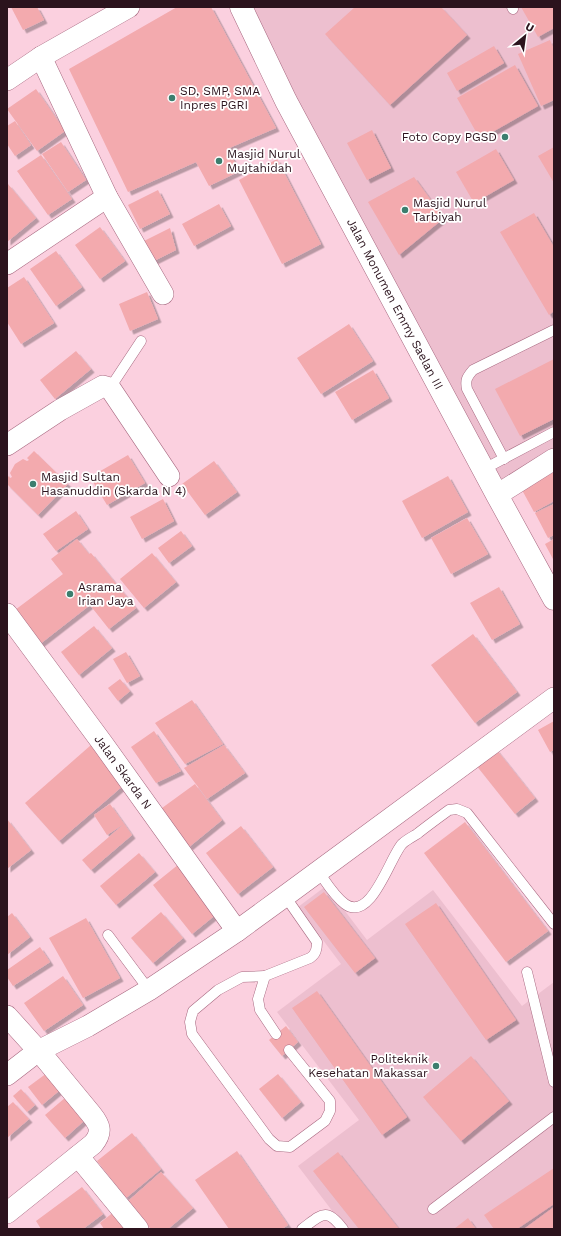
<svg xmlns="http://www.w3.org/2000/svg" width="561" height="1236" font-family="'Work Sans',sans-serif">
  <defs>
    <filter id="shadow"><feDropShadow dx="3.5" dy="3.5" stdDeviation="0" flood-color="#0004"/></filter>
  </defs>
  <rect width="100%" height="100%" fill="#fbd0df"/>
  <!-- built -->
  <g fill="#edbfcf">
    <polygon points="244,7 554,7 554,460 500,487"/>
    <polygon points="326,886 367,940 433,890 522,1006 554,982 554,1229 346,1229 298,1166 359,1120 277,1012 341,964 298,907"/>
  </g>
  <!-- building -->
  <g fill="#f3aaae" filter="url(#shadow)">
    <polygon points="11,7 37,7 44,20 23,30"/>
    <polygon points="177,7 211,7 276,128 227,149 240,171 209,186 196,162 128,192 69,69"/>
    <polygon points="355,7 441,7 467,35 390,105 325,34"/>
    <polygon points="521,7 554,7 554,28 538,37"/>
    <polygon points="550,40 554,49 554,100 541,106 518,54"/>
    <polygon points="494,46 504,63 457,91 447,73"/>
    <polygon points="515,65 538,106 480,139 457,98"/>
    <polygon points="36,89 65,131 37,151 7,109"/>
    <polygon points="15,121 31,145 15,156 7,144 7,126"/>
    <polygon points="372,130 391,168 367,180 347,143"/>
    <polygon points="61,142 86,180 68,192 42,154"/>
    <polygon points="554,147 554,183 538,156"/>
    <polygon points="496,149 514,180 474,203 456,172"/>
    <polygon points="41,155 72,199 48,215 17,171"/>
    <polygon points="277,159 321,244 282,264 239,180"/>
    <polygon points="414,177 444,218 399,255 368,202"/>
    <polygon points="8,184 36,218 7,242 7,185"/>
    <polygon points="158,190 170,214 140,229 128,205"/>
    <polygon points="219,204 231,226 194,246 182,224"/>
    <polygon points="534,213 554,247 554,311 549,315 500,232"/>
    <polygon points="100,227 125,261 100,279 75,245"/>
    <polygon points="170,228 176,250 152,262 142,242"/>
    <polygon points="56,251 82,287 56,306 30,269"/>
    <polygon points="24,277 54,323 21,344 7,322 7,288"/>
    <polygon points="147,292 158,319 130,331 119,304"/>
    <polygon points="349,324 373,361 321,394 297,358"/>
    <polygon points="76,351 91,369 55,399 40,380"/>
    <polygon points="554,359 554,419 520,436 495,389"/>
    <polygon points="373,370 389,398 352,420 335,392"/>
    <polygon points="34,451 68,484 38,515 7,484 7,478 9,476 10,478 12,477 10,473 15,464 23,459 27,461 29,460 27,458"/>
    <polygon points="128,455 145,483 107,505 90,477"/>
    <polygon points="214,461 237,492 205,515 182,484"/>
    <polygon points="554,472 554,501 534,512 522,490"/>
    <polygon points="448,476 468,512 422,538 402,501"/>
    <polygon points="163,499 174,521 142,539 130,517"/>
    <polygon points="554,504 554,535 548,538 535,513"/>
    <polygon points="76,511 88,529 56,551 43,534"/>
    <polygon points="467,518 488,554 451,574 431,538"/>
    <polygon points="181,531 192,546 169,563 158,548"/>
    <polygon points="77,539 89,554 91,553 136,608 109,629 90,605 40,644 15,610 63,574 51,559"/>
    <polygon points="554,539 554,561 545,544"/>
    <polygon points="152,553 176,582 144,608 120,579"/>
    <polygon points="499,587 520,624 492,640 470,603"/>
    <polygon points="94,626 112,648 79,675 61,652"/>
    <polygon points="473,634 517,692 475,723 431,665"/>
    <polygon points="126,652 140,676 127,683 113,659"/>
    <polygon points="120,679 130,691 118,701 108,688"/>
    <polygon points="192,700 223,744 185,764 155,723"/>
    <polygon points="554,721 554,750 550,752 538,730"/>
    <polygon points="154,731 181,771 156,783 131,747"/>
    <polygon points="91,745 125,784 59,841 25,803"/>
    <polygon points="224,745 245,773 207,799 184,768"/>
    <polygon points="496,749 535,798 515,814 476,765"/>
    <polygon points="195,784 222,820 189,847 162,808"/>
    <polygon points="110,804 132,835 91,870 82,860 124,824 107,835 94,815"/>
    <polygon points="7,819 31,850 7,869"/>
    <polygon points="465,822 548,931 506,962 424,853"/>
    <polygon points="241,826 273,867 238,894 206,853"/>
    <polygon points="139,853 155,872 116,905 100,886"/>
    <polygon points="179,864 219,912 192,934 153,885"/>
    <polygon points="324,892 375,958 355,973 304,907"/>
    <polygon points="436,903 516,1020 486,1040 405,924"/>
    <polygon points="161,912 183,938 153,963 131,938"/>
    <polygon points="12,913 30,937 7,955 7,917"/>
    <polygon points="86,918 120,978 83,998 49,938"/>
    <polygon points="40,947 50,962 13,986 7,977 7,970"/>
    <polygon points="63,976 83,1005 44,1031 24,1003"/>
    <polygon points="317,991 407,1117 382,1135 292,1008"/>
    <polygon points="286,1026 298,1042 282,1056 269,1040"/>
    <polygon points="471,1056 509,1101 461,1141 423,1097"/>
    <polygon points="47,1073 60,1090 42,1105 28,1087"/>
    <polygon points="278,1074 301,1102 282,1118 259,1089"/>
    <polygon points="21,1089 35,1105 27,1112 13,1096"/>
    <polygon points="66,1097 86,1119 65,1138 45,1115"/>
    <polygon points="13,1102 29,1119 7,1138 7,1107"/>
    <polygon points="132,1133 161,1169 126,1198 97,1161"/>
    <polygon points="237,1151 288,1225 282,1229 229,1229 195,1180"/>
    <polygon points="338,1152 399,1229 359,1229 313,1171"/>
    <polygon points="554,1168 554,1204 517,1229 494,1229 484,1215"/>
    <polygon points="161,1172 193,1208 168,1229 151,1229 127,1202"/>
    <polygon points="82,1187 103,1214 83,1229 41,1229 36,1221"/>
    <polygon points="554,1207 554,1229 524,1229"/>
    <polygon points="115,1211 130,1229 104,1229 100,1223"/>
    <polygon points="468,1218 476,1229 454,1229"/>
  </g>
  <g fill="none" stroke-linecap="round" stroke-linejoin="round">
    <!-- lane casing -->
    <g stroke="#a86981" stroke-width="11">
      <g id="lane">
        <polyline points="512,7 513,9"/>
        <polyline points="110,388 141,341"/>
        <path d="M504,459L467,389C465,380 467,377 473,370L554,330"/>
        <polyline points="484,469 554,432"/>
        <path d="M318,871C326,882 334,896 345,904C371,923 390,857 402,844C406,840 412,837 417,834C427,826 438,818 449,810L457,809L467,813L554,924"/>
        <polyline points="108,935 149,990"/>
        <polyline points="527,972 554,1082"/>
        <path d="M265,976L310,958C316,954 317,949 317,942L285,896"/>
        <polyline points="276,1034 260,1010 258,999 265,976 242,977 218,990 193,1011 190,1022 192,1034 269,1139 277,1146 290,1147 325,1121 330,1111 330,1101 289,1050"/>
        <polyline points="433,1209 554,1117"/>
        <path d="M302,1229C321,1215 326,1206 343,1229"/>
      </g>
    </g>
    <!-- street casing -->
    <g stroke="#a86981" stroke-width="22">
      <g id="street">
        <polyline points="41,57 107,197 163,294"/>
        <polyline points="7,80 41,57 129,7"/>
        <polyline points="7,264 107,197"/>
        <polyline points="7,445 60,410 103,386 110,388 169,476"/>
        <polyline points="497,495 554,459"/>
        <polyline points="7,614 103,744 237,931"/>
        <path d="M7,1016L44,1057L91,1114C100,1125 103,1132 93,1144L7,1213"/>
        <polyline points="7,1075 38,1051 88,1026 149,990 237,931 285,896 554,698"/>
        <polyline points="78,1156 138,1229"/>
      </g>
    </g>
    <!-- secondary casing -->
    <g stroke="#a86981" stroke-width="23">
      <polyline id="secondary" points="241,7 286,101 497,495 554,599"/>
    </g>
    <!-- lane -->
    <use href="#lane" stroke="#fff" stroke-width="10"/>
    <!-- street -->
    <use href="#street" stroke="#fff" stroke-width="21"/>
    <!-- secondary -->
    <use href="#secondary" stroke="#fff" stroke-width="22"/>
  </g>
  <!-- markers -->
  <g fill="#3c7e6e" stroke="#fff" stroke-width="1.5">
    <circle cx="172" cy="98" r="4"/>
    <circle cx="505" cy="137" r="4"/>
    <circle cx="219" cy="161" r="4"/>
    <circle cx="405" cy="210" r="4"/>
    <circle cx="33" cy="484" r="4"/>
    <circle cx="70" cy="594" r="4"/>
    <circle cx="436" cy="1066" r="4"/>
  </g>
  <g text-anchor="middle" stroke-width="3.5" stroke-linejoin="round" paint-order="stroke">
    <!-- poi labels -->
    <g font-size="12" fill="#2b131d" stroke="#fff" text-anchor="start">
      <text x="180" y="95">SD, SMP, SMA<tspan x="180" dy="14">Inpres PGRI</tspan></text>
      <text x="497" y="141" text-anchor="end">Foto Copy PGSD</text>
      <text x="227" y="158">Masjid Nurul<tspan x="227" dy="14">Mujtahidah</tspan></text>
      <text x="413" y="207">Masjid Nurul<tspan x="413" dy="14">Tarbiyah</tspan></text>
      <text x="41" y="481">Masjid Sultan<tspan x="41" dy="14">Hasanuddin (Skarda N 4)</tspan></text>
      <text x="78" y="591">Asrama<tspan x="78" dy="14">Irian Jaya</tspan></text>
      <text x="428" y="1063" text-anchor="end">Politeknik<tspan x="428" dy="14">Kesehatan Makassar</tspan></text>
    </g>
    <!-- street labels -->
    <g font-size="12" fill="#2b131d" stroke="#fff">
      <text transform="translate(395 304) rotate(62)" y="4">Jalan Monumen Emmy Saelan III</text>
      <text transform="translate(123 772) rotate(54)" y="4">Jalan Skarda N</text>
    </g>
  </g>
  <!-- border -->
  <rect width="561" height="1236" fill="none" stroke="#2b131d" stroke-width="16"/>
  <!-- north arrow -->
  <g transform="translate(525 36) rotate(29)" stroke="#ffffff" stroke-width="3" paint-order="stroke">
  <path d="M0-3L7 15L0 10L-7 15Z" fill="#2b131d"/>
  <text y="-6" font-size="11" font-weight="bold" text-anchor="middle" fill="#2b131d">U</text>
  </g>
</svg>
